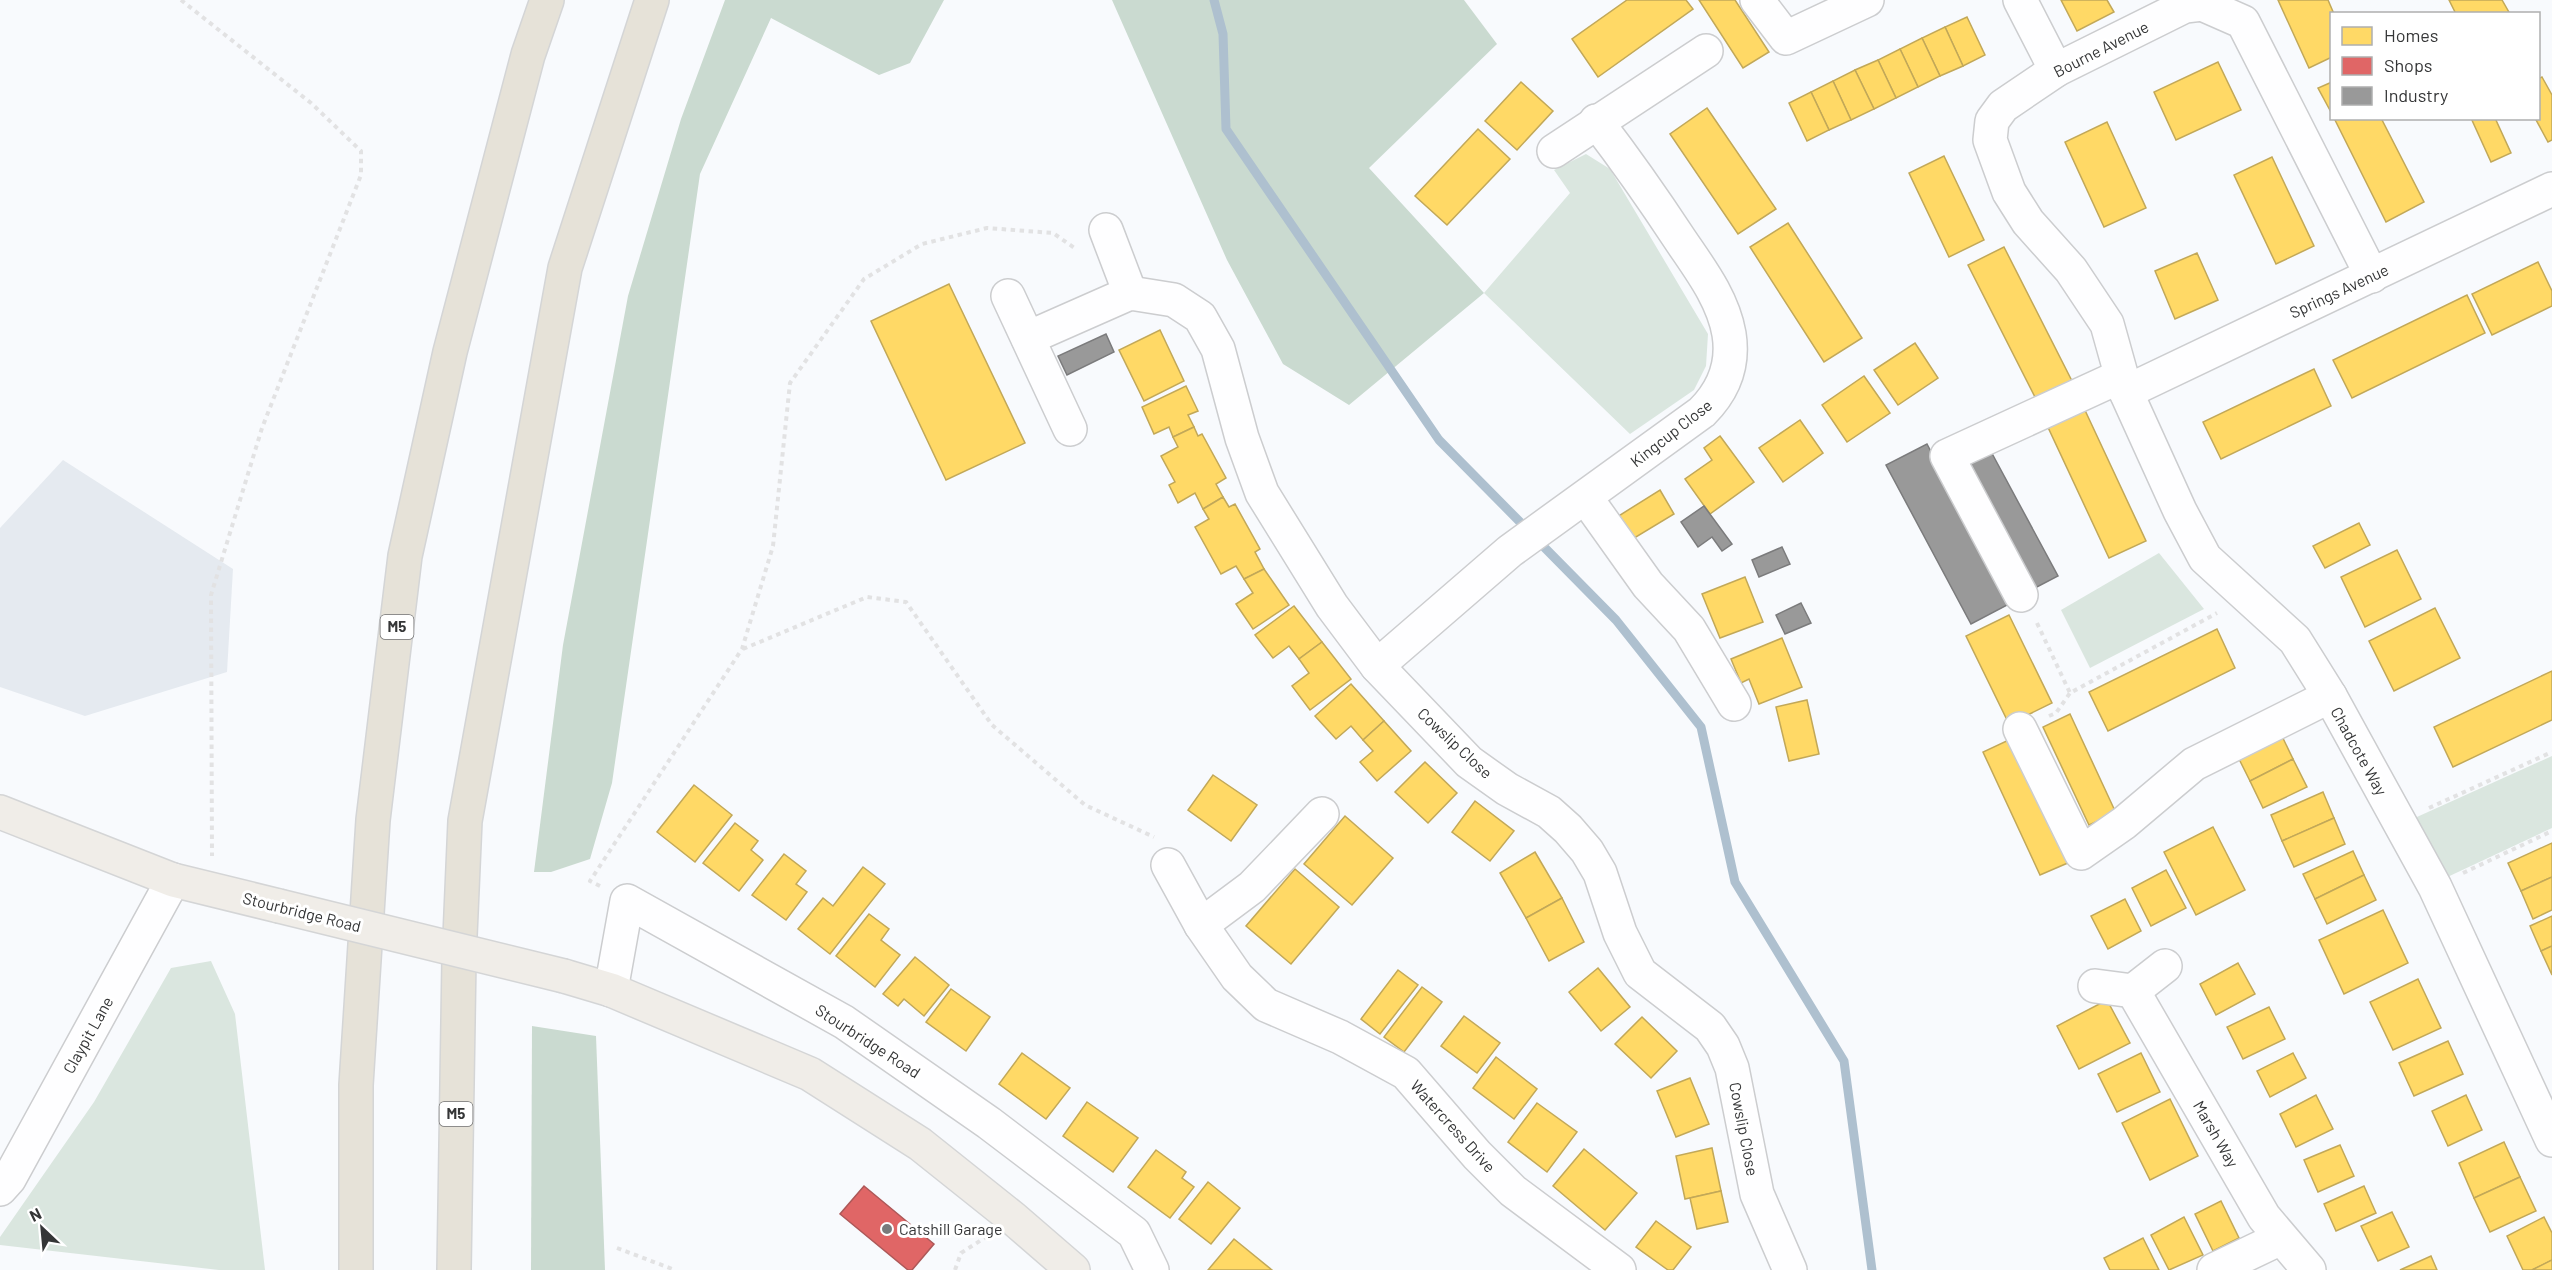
<svg xmlns="http://www.w3.org/2000/svg" width="2552" height="1270" font-family="Barlow,sans-serif">
  <rect width="100%" height="100%" fill="#f8fafd"/>
  <!-- built -->
  <polygon fill="#e5eaf0" points="63,460 233,569 227,672 85,716 0,687 0,528"/>
  <!-- green -->
  <g fill="#dae6df">
    <polygon points="1586,154 1610,169 1708,334 1706,366 1694,390 1630,434 1484,293 1570,193 1554,170"/>
    <polygon points="2159,553 2204,609 2090,668 2061,610"/>
    <polygon points="2552,756 2552,828 2441,880 2408,821"/>
    <polygon points="211,961 235,1014 265,1270 219,1270 0,1245 0,1237 94,1102 171,968"/>
  </g>
  <!-- forest -->
  <g fill="#cadad0">
    <polygon points="725,0 944,0 910,63 879,75 771,18 700,174 612,783 590,859 551,872 534,872 563,645 628,296 681,119"/>
    <polygon points="1112,0 1464,0 1497,44 1369,168 1484,293 1349,405 1283,364 1227,260"/>
    <polygon points="532,1026 596,1036 605,1270 531,1270"/>
  </g>
  <!-- homes -->
  <g fill="#ffd966" stroke="#c2a858" stroke-width="1.5">
    <polygon points="1627,0 1686,0 1693,9 1598,77 1572,39"/>
    <polygon points="1699,0 1735,0 1769,52 1743,68"/>
    <polygon points="2061,0 2107,0 2114,12 2077,31"/>
    <polygon points="2278,0 2328,0 2334,14 2332,14 2332,57 2309,68"/>
    <polygon points="2449,0 2502,0 2510,14 2456,14"/>
    <polygon points="1967,17 1985,55 1963,66 1945,27"/>
    <polygon points="1945,27 1963,66 1940,76 1922,38"/>
    <polygon points="1922,38 1940,76 1918,87 1900,49"/>
    <polygon points="1900,49 1918,87 1896,98 1878,60"/>
    <polygon points="1878,60 1896,98 1874,109 1855,70"/>
    <polygon points="2218,62 2241,110 2176,140 2154,92"/>
    <polygon points="1855,70 1874,109 1851,120 1833,81"/>
    <polygon points="2542,77 2552,95 2552,140 2548,142 2535,118 2538,118 2538,79"/>
    <polygon points="1833,81 1851,120 1829,130 1811,92"/>
    <polygon points="1521,82 1553,111 1517,150 1485,121"/>
    <polygon points="2332,82 2332,114 2318,88"/>
    <polygon points="1811,92 1829,130 1807,141 1789,103"/>
    <polygon points="1707,108 1776,209 1738,234 1670,134"/>
    <polygon points="2334,118 2381,118 2424,202 2386,222"/>
    <polygon points="2471,118 2495,118 2511,153 2491,162"/>
    <polygon points="2107,122 2146,208 2104,227 2065,142"/>
    <polygon points="1478,129 1510,159 1447,225 1415,196"/>
    <polygon points="1944,156 1984,240 1949,257 1909,173"/>
    <polygon points="2272,157 2314,246 2276,264 2234,175"/>
    <polygon points="1788,223 1862,338 1824,362 1750,247"/>
    <polygon points="2004,247 2074,385 2038,403 1968,265"/>
    <polygon points="2197,253 2218,300 2175,319 2155,271"/>
    <polygon points="2538,262 2552,291 2552,306 2492,335 2472,294"/>
    <polygon points="949,284 1025,443 946,480 871,321"/>
    <polygon points="2467,295 2485,333 2352,398 2333,360"/>
    <polygon points="1160,330 1184,381 1144,401 1119,350"/>
    <polygon points="1915,343 1938,378 1898,405 1874,370"/>
    <polygon points="2314,369 2331,406 2221,459 2203,422"/>
    <polygon points="1864,376 1890,413 1847,442 1822,405"/>
    <polygon points="1186,386 1198,411 1188,415 1194,427 1173,437 1169,427 1154,434 1142,407"/>
    <polygon points="2083,406 2146,541 2109,558 2046,423"/>
    <polygon points="1800,420 1823,453 1783,482 1759,448"/>
    <polygon points="1194,427 1198,436 1202,434 1226,478 1216,484 1223,497 1203,509 1195,493 1178,503 1169,485 1175,482 1161,456 1178,447 1173,437"/>
    <polygon points="1720,436 1754,482 1710,514 1685,479 1712,460 1704,448"/>
    <polygon points="1660,490 1674,514 1631,540 1617,517"/>
    <polygon points="1223,497 1229,507 1235,504 1260,549 1255,552 1264,569 1244,579 1236,566 1221,574 1195,527 1209,519 1203,509"/>
    <polygon points="2359,523 2370,545 2325,568 2313,546"/>
    <polygon points="2397,550 2421,599 2365,627 2341,577"/>
    <polygon points="1264,569 1289,605 1253,629 1236,604 1253,593 1244,579"/>
    <polygon points="1745,577 1763,622 1720,638 1702,594"/>
    <polygon points="1294,606 1322,642 1299,659 1289,646 1273,658 1255,635"/>
    <polygon points="2435,608 2460,658 2394,691 2369,641"/>
    <polygon points="2009,615 2052,703 2009,724 1966,636"/>
    <polygon points="2217,629 2235,668 2108,731 2089,692"/>
    <polygon points="1782,638 1802,687 1759,704 1749,679 1741,683 1731,659"/>
    <polygon points="1322,642 1351,679 1310,710 1292,686 1309,673 1299,659"/>
    <polygon points="2552,671 2552,720 2453,767 2434,727"/>
    <polygon points="1351,684 1384,721 1363,740 1351,726 1336,739 1315,716"/>
    <polygon points="1807,700 1819,754 1789,761 1776,707"/>
    <polygon points="2070,714 2116,813 2089,825 2043,727"/>
    <polygon points="1384,721 1411,751 1377,781 1360,762 1373,751 1363,740"/>
    <polygon points="2280,732 2293,759 2250,781 2236,753"/>
    <polygon points="2013,738 2070,862 2040,875 1983,752"/>
    <polygon points="2293,759 2307,787 2263,808 2250,781"/>
    <polygon points="1425,762 1457,793 1428,823 1395,792"/>
    <polygon points="1213,775 1257,805 1231,841 1188,810"/>
    <polygon points="694,785 732,815 695,862 657,832"/>
    <polygon points="2323,792 2334,818 2282,841 2271,815"/>
    <polygon points="1475,801 1514,831 1490,861 1452,832"/>
    <polygon points="1345,816 1393,858 1352,905 1304,864"/>
    <polygon points="2334,818 2345,844 2294,867 2282,841"/>
    <polygon points="735,823 758,841 751,850 763,860 739,891 703,863"/>
    <polygon points="2213,827 2245,890 2196,915 2164,852"/>
    <polygon points="2552,843 2552,877 2521,891 2508,863"/>
    <polygon points="2353,851 2364,875 2315,899 2303,874"/>
    <polygon points="1535,852 1562,898 1526,918 1500,873"/>
    <polygon points="784,854 806,871 796,884 807,892 786,920 752,895"/>
    <polygon points="863,867 885,884 830,954 798,929 823,898 833,906"/>
    <polygon points="1295,869 1339,907 1291,964 1246,926"/>
    <polygon points="2166,870 2186,908 2151,926 2132,888"/>
    <polygon points="2364,875 2376,900 2327,924 2315,899"/>
    <polygon points="2552,877 2552,910 2533,919 2521,891"/>
    <polygon points="1562,898 1584,942 1549,961 1526,918"/>
    <polygon points="2125,899 2141,931 2108,949 2091,916"/>
    <polygon points="2383,910 2408,963 2344,994 2319,940"/>
    <polygon points="869,914 889,929 881,940 900,955 875,987 836,956"/>
    <polygon points="2552,916 2552,946 2541,951 2530,926"/>
    <polygon points="2552,946 2552,975 2541,951"/>
    <polygon points="915,957 949,985 924,1016 904,999 898,1006 883,994"/>
    <polygon points="2238,963 2255,994 2216,1015 2200,984"/>
    <polygon points="1598,968 1630,1007 1601,1031 1569,992"/>
    <polygon points="1398,970 1418,985 1380,1034 1361,1019"/>
    <polygon points="2418,979 2441,1028 2393,1050 2370,1002"/>
    <polygon points="1422,987 1442,1002 1404,1052 1384,1037"/>
    <polygon points="951,989 990,1017 966,1051 926,1022"/>
    <polygon points="2107,1000 2130,1043 2079,1069 2057,1026"/>
    <polygon points="2269,1007 2285,1039 2243,1059 2227,1027"/>
    <polygon points="1464,1016 1500,1043 1477,1073 1441,1046"/>
    <polygon points="1642,1017 1677,1051 1651,1078 1615,1044"/>
    <polygon points="2448,1041 2463,1074 2414,1096 2399,1063"/>
    <polygon points="1022,1053 1070,1088 1046,1119 999,1084"/>
    <polygon points="2141,1053 2160,1092 2117,1112 2098,1074"/>
    <polygon points="2293,1053 2306,1078 2270,1097 2257,1071"/>
    <polygon points="1496,1057 1537,1089 1514,1119 1473,1088"/>
    <polygon points="1690,1078 1709,1124 1676,1137 1657,1091"/>
    <polygon points="2316,1095 2333,1129 2296,1147 2280,1114"/>
    <polygon points="2466,1095 2482,1130 2448,1146 2432,1111"/>
    <polygon points="2170,1099 2198,1156 2150,1180 2122,1123"/>
    <polygon points="1087,1102 1138,1138 1113,1172 1063,1136"/>
    <polygon points="1537,1103 1577,1132 1547,1172 1508,1142"/>
    <polygon points="2504,1142 2520,1177 2474,1198 2459,1163"/>
    <polygon points="2340,1145 2354,1176 2318,1192 2304,1160"/>
    <polygon points="1712,1148 1721,1191 1685,1199 1676,1156"/>
    <polygon points="1584,1149 1637,1193 1605,1230 1553,1186"/>
    <polygon points="1156,1150 1186,1172 1182,1178 1194,1187 1170,1218 1128,1187"/>
    <polygon points="2520,1177 2536,1211 2490,1232 2474,1198"/>
    <polygon points="1208,1182 1240,1208 1211,1244 1179,1219"/>
    <polygon points="2364,1186 2376,1213 2336,1231 2324,1204"/>
    <polygon points="1721,1191 1728,1222 1697,1229 1690,1198"/>
    <polygon points="2221,1201 2239,1238 2213,1251 2195,1214"/>
    <polygon points="2392,1212 2409,1247 2378,1261 2361,1226"/>
    <polygon points="2184,1217 2203,1255 2169,1270 2151,1235"/>
    <polygon points="2544,1217 2552,1233 2552,1260 2532,1270 2523,1270 2507,1236"/>
    <polygon points="1656,1221 1691,1247 1673,1270 1668,1270 1636,1247"/>
    <polygon points="2143,1238 2159,1270 2110,1270 2104,1258"/>
    <polygon points="1234,1239 1272,1270 1208,1270"/>
    <polygon points="2431,1256 2437,1270 2400,1270"/>
    <polygon points="2552,1260 2552,1270 2532,1270"/>
  </g>
  <!-- shops -->
  <polygon fill="#e06666" stroke="#ad5858" stroke-width="1.5" points="864,1186 934,1244 912,1270 908,1270 840,1214"/>
  <!-- industry -->
  <g fill="#999" stroke="#7b7b7c" stroke-width="1.5">
    <polygon points="1106,334 1114,352 1067,375 1058,356"/>
    <polygon points="1927,444 2011,603 1971,624 1886,465"/>
    <polygon points="1988,446 2058,576 2035,588 1965,458"/>
    <polygon points="1704,506 1732,544 1722,551 1712,537 1698,547 1681,522"/>
    <polygon points="1782,547 1790,564 1759,577 1752,560"/>
    <polygon points="1801,603 1811,623 1785,634 1776,615"/>
  </g>
  <g fill="none" stroke-linecap="round" stroke-linejoin="round">
    <!-- stream -->
    <g stroke="#aec0cf" stroke-width="9">
      <polyline points="1214,0 1223,34 1226,129 1439,440 1522,524"/>
      <polyline points="1544,547 1616,620 1701,727 1735,882 1844,1061 1872,1270"/>
    </g>
    <!-- minor casing -->
    <g stroke="#cccdcf" stroke-width="36">
      <g id="minor">
        <polyline points="1757,0 1786,38 1867,0"/>
        <polyline points="2020,0 2056,70"/>
        <polyline points="1554,151 1706,51"/>
        <polyline points="1106,230 1130,293"/>
        <polyline points="2372,276 2243,22 2202,4 2185,6 2056,70 2003,106 1992,121 1990,140 2009,192 2028,222 2071,270 2107,324 2126,392 2180,511 2205,558 2295,640 2330,696 2435,887 2552,1140"/>
        <polyline points="1008,296 1070,429"/>
        <polyline points="1028,338 1130,293 1174,300 1200,317 1218,349 1242,438 1262,493 1332,606 1377,666 1469,762 1507,789 1549,812 1568,829 1587,851 1600,873 1620,933 1640,973 1710,1027 1723,1046 1732,1068 1757,1194 1790,1270"/>
        <polyline points="2126,392 2552,189"/>
        <polyline points="1586,498 1648,585 1689,629 1734,704"/>
        <polyline points="2021,595 1947,456 2121,376"/>
        <path d="M1377,666L1510,551L1702,412C1723,391 1734,365 1729,334C1723,299 1700,269 1681,241C1654,200 1626,160 1596,121"/>
        <polyline points="2020,729 2081,853 2124,823 2194,764 2330,696"/>
        <polyline points="1168,865 1201,925 1237,977 1266,1005 1340,1037 1406,1073 1477,1155 1513,1191 1619,1270"/>
        <polyline points="1201,925 1252,887 1322,814"/>
        <polyline points="2095,986 2133,991 2165,966"/>
        <polyline points="611,990 627,901 844,1022 989,1123 1134,1233 1152,1270"/>
        <polyline points="2133,991 2264,1217 2309,1270"/>
        <polyline points="0,1189 9,1179 173,880"/>
        <polyline points="2214,1270 2281,1238"/>
      </g>
    </g>
    <!-- major casing -->
    <g stroke="#d4d5d6" stroke-width="36">
      <g id="major">
        <polyline points="0,812 173,880 279,906"/>
        <polyline points="564,976 611,990 810,1074 920,1144 1014,1219 1073,1270"/>
      </g>
    </g>
    <!-- highway casing -->
    <g stroke="#d4d5d6" stroke-width="36">
      <g id="highway">
        <polyline points="356,1270 356,1085 373,820 405,556 450,352 528,55 547,0"/>
        <polyline points="454,1270 459,959 465,821 565,268 652,0"/>
      </g>
    </g>
    <!-- path -->
    <g stroke="#e2e2e3" stroke-width="4" stroke-dasharray="4.5 4.5" stroke-linecap="butt">
      <polyline points="181,0 311,103 361,151 361,175 262,428 211,595 212,856"/>
      <polyline points="2037,623 2070,693 2217,613"/>
      <polyline points="743,649 867,597 906,602 992,725 1085,805 1154,837"/>
      <polyline points="2049,716 2056,713 2070,693"/>
      <polyline points="2429,808 2552,752"/>
      <polyline points="2463,873 2552,831"/>
      <polyline points="600,886 590,881 742,649 773,546 790,383 864,279 922,244 987,228 1053,233 1076,249"/>
      <polyline points="617,1248 675,1270"/>
      <polyline points="955,1270 961,1253 986,1237"/>
    </g>
    <!-- minor -->
    <use href="#minor" stroke="#fefeff" stroke-width="33"/>
    <!-- major -->
    <use href="#major" stroke="#f0ede8" stroke-width="33"/>
    <!-- highway -->
    <use href="#highway" stroke="#e6e2d8" stroke-width="33"/>
    <!-- major-bridge casing -->
    <g stroke="#d4d5d6" stroke-width="36" stroke-linecap="butt">
      <polyline id="major-bridge" points="279,906 564,976"/>
    </g>
    <!-- major-bridge -->
    <use href="#major-bridge" stroke="#f0ede8" stroke-width="33"/>
  </g>
  <!-- markers -->
  <circle fill="#797b7c" stroke="#fff" stroke-width="2" cx="887" cy="1229" r="6"/>
  <g text-anchor="middle" stroke-width="6" stroke-linejoin="round" paint-order="stroke">
    <!-- shield labels -->
    <g fill="#fff" stroke="#727273" stroke-width="1.5">
      <rect x="380.5" y="615" width="33" height="24" rx="4.5"/>
      <rect x="439.5" y="1102" width="33" height="24" rx="4.5"/>
    </g>
    <g font-size="15" font-weight="bold" fill="#353637">
      <text x="397" y="632">M5</text>
      <text x="456" y="1119">M5</text>
    </g>
    <!-- street labels -->
    <g font-size="16" fill="#353637" stroke="#fff">
      <text transform="translate(2101 49) rotate(-27)" y="6">Bourne Avenue</text>
      <text transform="translate(2339 291) rotate(-25)" y="6">Springs Avenue</text>
      <text transform="translate(1671 433) rotate(-38)" y="6">Kingcup Close</text>
      <text transform="translate(1455 743) rotate(43)" y="6">Cowslip Close</text>
      <text transform="translate(2359 751) rotate(61)" y="6">Chadcote Way</text>
      <text transform="translate(302 912) rotate(14)" y="6">Stourbridge Road</text>
      <text transform="translate(88 1035) rotate(-61)" y="6">Claypit Lane</text>
      <text transform="translate(868 1041) rotate(33)" y="6">Stourbridge Road</text>
      <text transform="translate(1453 1126) rotate(48)" y="6">Watercress Drive</text>
      <text transform="translate(1744 1129) rotate(79)" y="6">Cowslip Close</text>
      <text transform="translate(2216 1134) rotate(60)" y="6">Marsh Way</text>
    </g>
    <!-- poi labels -->
    <g font-size="16" fill="#353637" stroke="#fff" text-anchor="start">
      <text x="899" y="1235">Catshill Garage</text>
    </g>
  </g>
  <!-- legend -->
  <rect x="2330" y="12" width="210" height="108" fill="#ffffff" stroke="#aeafaf" stroke-width="1.5"/>
  <rect x="2342" y="27" width="30" height="18" fill="#ffd966" stroke="#aeafaf" stroke-width="1.5"/>
  <text x="2384" y="42" font-size="18" fill="#353637">Homes</text>
  <rect x="2342" y="57" width="30" height="18" fill="#e06666" stroke="#aeafaf" stroke-width="1.5"/>
  <text x="2384" y="72" font-size="18" fill="#353637">Shops</text>
  <rect x="2342" y="87" width="30" height="18" fill="#999999" stroke="#aeafaf" stroke-width="1.5"/>
  <text x="2384" y="102" font-size="18" fill="#353637">Industry</text>
  <!-- north arrow -->
  <g transform="translate(42 1228) rotate(334)" stroke="#ffffff" stroke-width="4.5" paint-order="stroke">
  <path d="M0-4.5L10 22L0 15L-10 22Z" fill="#353637"/>
  <text y="-9" font-size="16" font-weight="bold" text-anchor="middle" fill="#353637">N</text>
  </g>
</svg>
